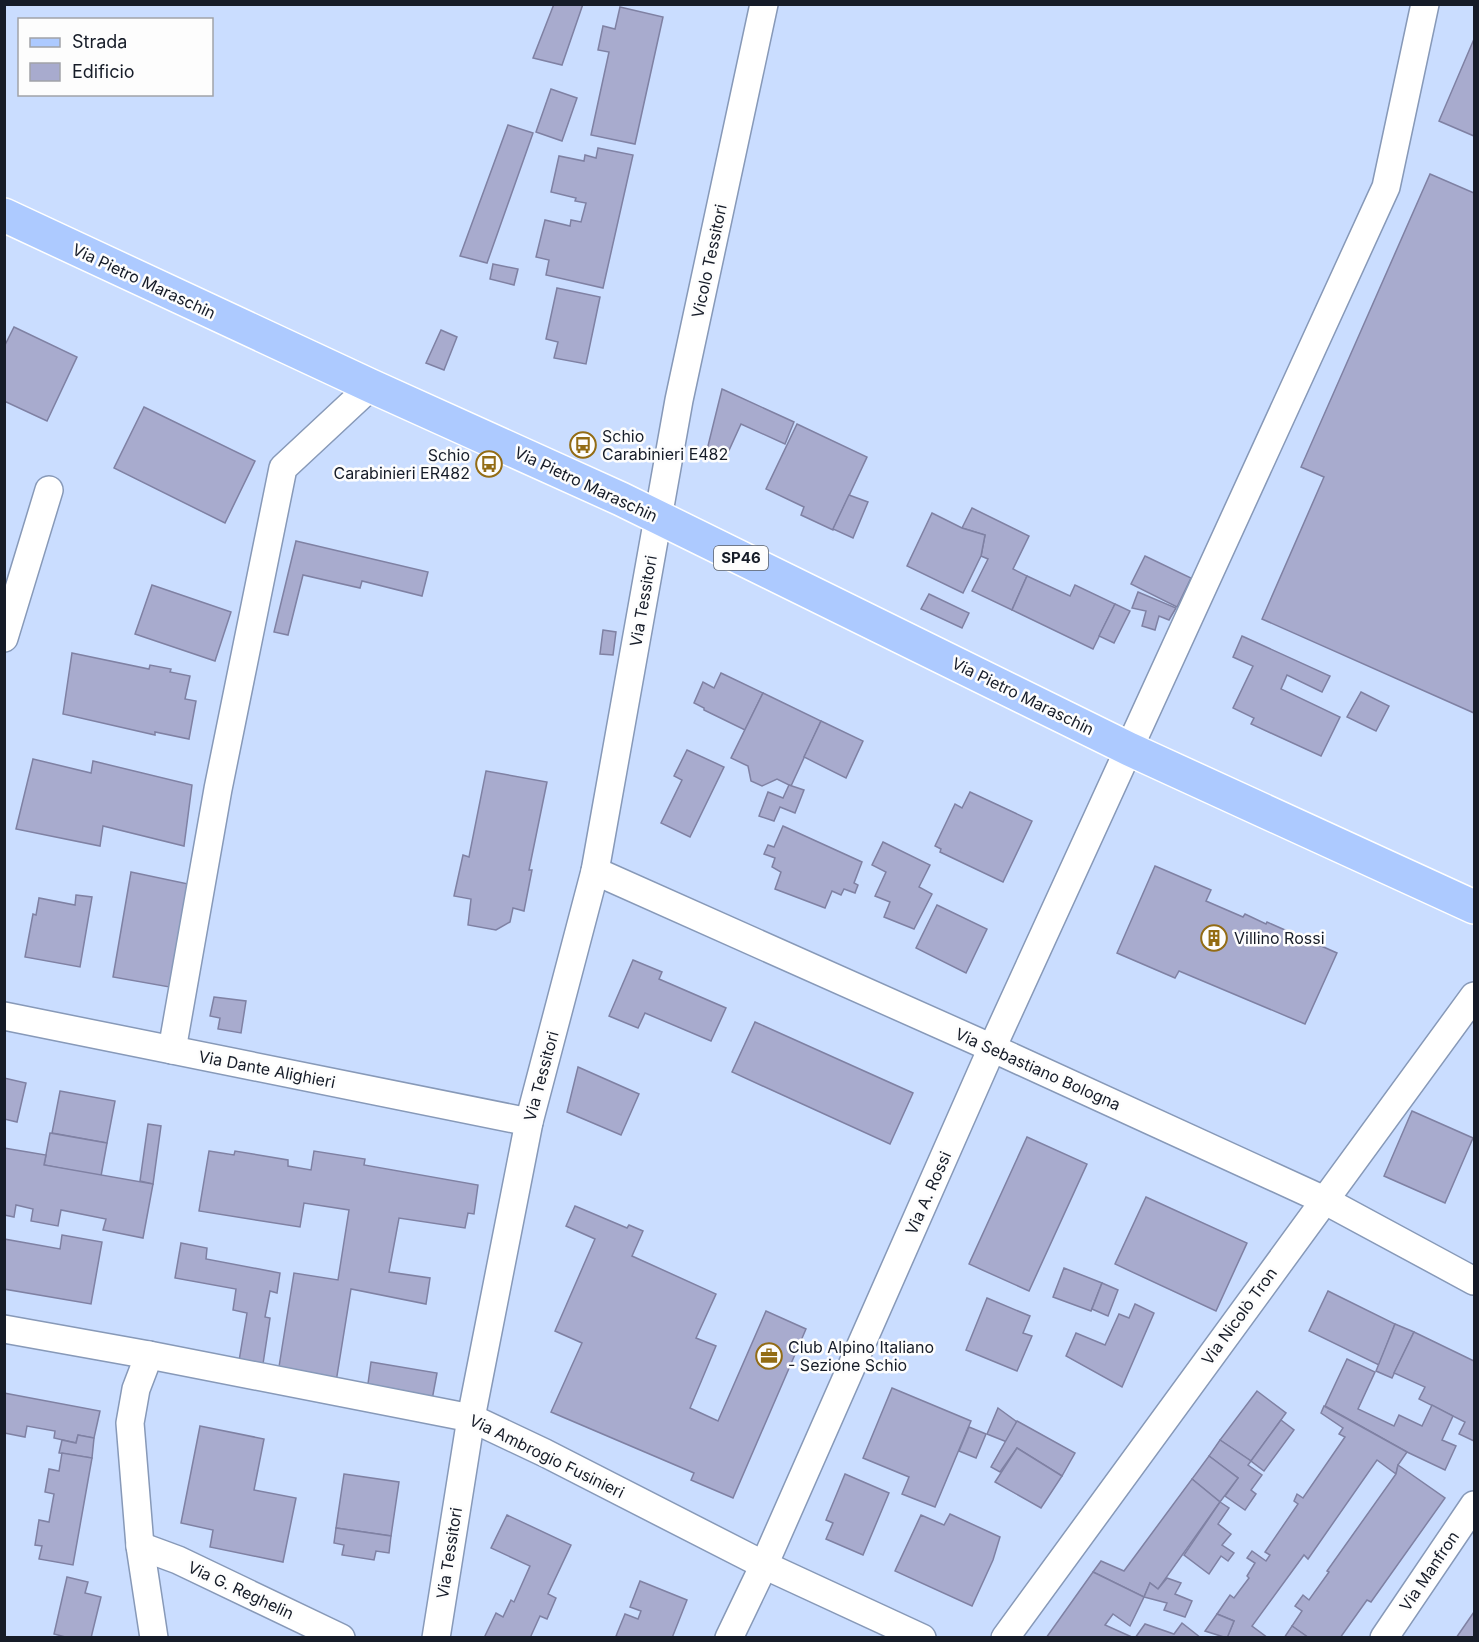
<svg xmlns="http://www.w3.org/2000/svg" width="1479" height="1642" font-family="Inter,sans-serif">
  <rect width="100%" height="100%" fill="#caddff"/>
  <!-- building -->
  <g fill="#a8abce" stroke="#7f81a3" stroke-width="1.5">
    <polygon points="554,4 583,4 562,65 533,58"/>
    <polygon points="620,7 663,17 635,144 591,135 609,52 598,50 603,26 615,29"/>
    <polygon points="1474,39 1474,136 1439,121"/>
    <polygon points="551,89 577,98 562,141 536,132"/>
    <polygon points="508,125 533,133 487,263 460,256"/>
    <polygon points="598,148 633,155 603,288 546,275 549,260 536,257 545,220 570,226 571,220 581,222 586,203 575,201 576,198 551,192 559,156 584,161 585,155 596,158"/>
    <polygon points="1430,174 1474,193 1474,713 1262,619 1324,477 1301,467"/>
    <polygon points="493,264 518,269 514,285 490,279"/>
    <polygon points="557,288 600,297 586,364 554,358 558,342 546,339"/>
    <polygon points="14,327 77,357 47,421 4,401 4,347"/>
    <polygon points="441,330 457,337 444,370 426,363"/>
    <polygon points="722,389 794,422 785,444 741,424 725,459 706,454"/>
    <polygon points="144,407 255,461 225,523 114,468"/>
    <polygon points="797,424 867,457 833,530 801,515 804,507 766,489"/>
    <polygon points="849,495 868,502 853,538 833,529"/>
    <polygon points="972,508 1029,536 1013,569 1027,576 1012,610 972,591 988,559 981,556 985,535 962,528"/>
    <polygon points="932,513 962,528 985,535 981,556 963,593 907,566"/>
    <polygon points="296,541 428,572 422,596 362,581 360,588 303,575 288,635 274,632"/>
    <polygon points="1145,556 1191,578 1177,607 1131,584"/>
    <polygon points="1027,576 1070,596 1075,585 1115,604 1093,649 1012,610"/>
    <polygon points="152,585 231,612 215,661 135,634"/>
    <polygon points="1138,592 1176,608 1169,620 1159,616 1155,630 1142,626 1146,611 1132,608"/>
    <polygon points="929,594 969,613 962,628 921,609"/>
    <polygon points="1115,604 1130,611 1114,643 1099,636"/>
    <polygon points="603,630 616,632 613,655 600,654"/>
    <polygon points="1242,636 1330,676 1322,692 1287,675 1281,689 1340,717 1321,756 1251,724 1254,718 1233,708 1253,666 1233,657"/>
    <polygon points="72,653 149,669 150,665 171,669 170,672 190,676 185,699 196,701 189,739 155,732 155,735 63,714"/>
    <polygon points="721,673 763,693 745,730 704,710 704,708 694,703 703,682 714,688"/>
    <polygon points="1361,692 1389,706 1376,731 1347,717"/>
    <polygon points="763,693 821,721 791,786 777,779 762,786 751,781 748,766 731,758"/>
    <polygon points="821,721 863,741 846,778 804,757"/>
    <polygon points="687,750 724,767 690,837 661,823 682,780 674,776"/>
    <polygon points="33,759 91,773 93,761 192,785 184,846 103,826 100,846 16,829"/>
    <polygon points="486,771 547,782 529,870 532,870 524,911 513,908 510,922 496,930 468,925 471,899 454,896 463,855 469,857"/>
    <polygon points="789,785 804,790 795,813 780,807 774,821 759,816 768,792 783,798"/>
    <polygon points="970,792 1032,821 1003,882 940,852 941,849 935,846 955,804 962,808"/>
    <polygon points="783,826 862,862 854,883 858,885 855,893 844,889 841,895 832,891 825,908 775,889 781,872 772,867 775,858 764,854 768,845 774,847"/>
    <polygon points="883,842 930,865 919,887 932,894 914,929 884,917 890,902 875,896 886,872 872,865"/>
    <polygon points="1155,866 1211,890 1206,901 1243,917 1245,914 1266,924 1267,922 1337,953 1305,1024 1179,971 1175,978 1117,953"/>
    <polygon points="131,872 193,885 175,988 113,977"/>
    <polygon points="76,895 92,897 80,967 25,957 33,914 36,915 39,898 75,905"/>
    <polygon points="937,905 987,929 966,973 916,948"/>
    <polygon points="633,960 662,972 659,979 726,1008 711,1041 645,1013 638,1028 609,1016"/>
    <polygon points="214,997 246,1001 241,1033 218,1029 220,1018 210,1016"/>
    <polygon points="755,1022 913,1093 890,1144 732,1072"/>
    <polygon points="578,1067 639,1094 621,1135 567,1112"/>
    <polygon points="4,1078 26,1083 17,1122 4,1119"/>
    <polygon points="60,1091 115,1101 107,1143 52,1133"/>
    <polygon points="1412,1111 1473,1138 1445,1203 1384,1176"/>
    <polygon points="148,1124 161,1126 153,1184 140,1181"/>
    <polygon points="50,1133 107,1143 101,1176 44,1165"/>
    <polygon points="1027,1137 1087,1164 1029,1291 969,1264"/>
    <polygon points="4,1148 46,1155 44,1165 153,1184 143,1238 103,1230 106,1219 61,1210 58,1226 31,1221 33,1209 16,1205 14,1217 4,1215"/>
    <polygon points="209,1151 234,1155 235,1151 288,1160 288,1166 311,1170 314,1151 365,1159 364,1165 478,1185 474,1214 468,1213 465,1228 399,1218 389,1272 430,1278 426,1304 351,1289 336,1382 278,1373 294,1273 338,1280 349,1210 304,1203 300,1227 199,1211"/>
    <polygon points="1146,1197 1247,1243 1216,1311 1115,1264"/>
    <polygon points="575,1206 627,1228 629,1225 643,1231 632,1256 716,1294 696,1338 716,1346 690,1408 718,1421 766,1311 806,1329 733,1498 691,1480 694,1473 551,1412 582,1343 555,1331 595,1239 566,1226"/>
    <polygon points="62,1235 102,1242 91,1304 4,1289 4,1239 60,1249"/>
    <polygon points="181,1243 207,1248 206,1259 280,1273 277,1293 270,1291 265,1317 270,1318 261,1377 237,1373 247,1313 233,1310 236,1289 175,1278"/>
    <polygon points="1064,1268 1102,1283 1091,1311 1053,1297"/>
    <polygon points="1102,1283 1118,1290 1108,1316 1092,1309"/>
    <polygon points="1328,1291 1395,1324 1379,1365 1309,1331"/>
    <polygon points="987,1298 1030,1316 1023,1333 1032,1336 1017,1371 966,1350"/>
    <polygon points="1135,1304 1154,1313 1122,1387 1066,1356 1076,1333 1105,1345 1119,1314 1129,1318"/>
    <polygon points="1395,1324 1414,1332 1392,1378 1376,1371"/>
    <polygon points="1414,1332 1474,1361 1474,1441 1459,1434 1465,1422 1419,1399 1425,1387 1394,1373"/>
    <polygon points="1347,1359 1375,1372 1358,1409 1394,1426 1399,1415 1422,1426 1432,1405 1453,1416 1442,1440 1456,1446 1445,1470 1407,1452 1325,1406"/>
    <polygon points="371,1362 437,1373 432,1400 367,1391"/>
    <polygon points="892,1388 971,1421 935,1507 902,1494 909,1477 863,1458"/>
    <polygon points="1257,1391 1286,1413 1251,1461 1220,1440"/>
    <polygon points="4,1393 100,1411 94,1438 78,1435 76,1443 54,1438 55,1431 27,1426 25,1437 4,1433"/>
    <polygon points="1324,1406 1407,1452 1398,1465 1396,1474 1377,1460 1308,1559 1304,1555 1252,1626 1268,1638 1227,1638 1234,1621 1217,1614 1230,1595 1234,1598 1249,1578 1247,1576 1255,1563 1247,1558 1252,1551 1266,1561 1270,1555 1265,1552 1298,1504 1294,1501 1297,1494 1303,1498 1345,1437 1339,1434 1343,1428 1321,1413"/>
    <polygon points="998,1408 1017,1422 1007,1442 987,1434"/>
    <polygon points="1281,1420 1294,1430 1264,1471 1251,1461"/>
    <polygon points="1017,1421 1075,1453 1062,1476 1017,1448 1000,1472 991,1467"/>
    <polygon points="200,1426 264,1439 254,1490 296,1498 283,1562 210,1547 213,1530 181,1523"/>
    <polygon points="969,1427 986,1434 976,1458 959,1451"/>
    <polygon points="78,1435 94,1438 92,1458 59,1453 62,1440 76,1443"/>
    <polygon points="1220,1440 1251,1461 1248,1465 1262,1475 1251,1490 1256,1494 1245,1510 1225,1496 1238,1478 1209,1456"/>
    <polygon points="1017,1448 1062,1476 1041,1508 995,1482"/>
    <polygon points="62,1453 92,1458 73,1565 39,1559 42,1546 35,1545 39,1520 49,1522 54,1494 45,1492 49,1469 59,1471"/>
    <polygon points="1209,1456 1238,1478 1220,1502 1192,1479"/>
    <polygon points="1398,1465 1445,1498 1371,1602 1367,1600 1340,1638 1309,1638 1292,1626 1302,1611 1295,1606 1303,1595 1309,1600 1329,1572 1327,1571 1396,1474"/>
    <polygon points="344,1474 399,1482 391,1536 336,1528"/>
    <polygon points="845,1474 889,1493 863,1555 826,1539 833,1523 826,1520"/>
    <polygon points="1192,1479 1220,1502 1158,1589 1150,1583 1144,1597 1093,1572 1101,1561 1124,1571"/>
    <polygon points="1220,1502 1229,1508 1218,1524 1231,1534 1222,1545 1234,1553 1228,1561 1221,1556 1209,1574 1184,1555"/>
    <polygon points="950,1514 1000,1537 993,1560 972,1606 895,1571 921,1515 944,1525"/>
    <polygon points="507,1515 571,1545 548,1594 556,1598 547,1619 540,1616 530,1638 484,1638 496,1613 503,1617 511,1600 514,1602 530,1566 491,1548"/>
    <polygon points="336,1528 391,1536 389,1553 376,1551 374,1560 342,1555 344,1545 334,1543"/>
    <polygon points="1093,1572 1144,1597 1130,1626 1113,1614 1105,1625 1134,1638 1046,1638"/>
    <polygon points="67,1577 88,1582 85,1593 101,1597 91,1638 69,1638 54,1634"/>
    <polygon points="1167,1578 1181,1583 1175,1594 1192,1601 1185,1617 1164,1610 1167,1603 1144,1597 1150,1583 1158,1589"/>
    <polygon points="640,1581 687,1600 672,1638 621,1638 616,1636 625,1614 638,1619 641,1611 630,1607"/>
    <polygon points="1474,1612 1474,1638 1456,1638"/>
    <polygon points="1217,1614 1234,1621 1227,1638 1205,1631"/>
    <polygon points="1182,1623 1201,1638 1135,1638 1145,1624 1174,1634"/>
    <polygon points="1292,1626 1309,1638 1284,1638"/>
  </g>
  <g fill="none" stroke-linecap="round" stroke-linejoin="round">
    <!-- minor casing -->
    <g stroke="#8799b8" stroke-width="30">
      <g id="minor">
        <polyline points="4,638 49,490"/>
        <polyline points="595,871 992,1048 1324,1200 1474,1281"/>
        <polyline points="4,1016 529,1122"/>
        <polyline points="172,1050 218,789 283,468 371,386"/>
        <polyline points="4,1329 149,1355 471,1418 545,1453 764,1565 922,1638"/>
        <polyline points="149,1355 136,1389 130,1423 140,1546 154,1638"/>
        <polyline points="140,1546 178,1560 341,1638"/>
        <polyline points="436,1638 471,1418 529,1122 595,871 679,400 764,4"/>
        <polyline points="729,1638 764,1565 992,1048 1386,187 1425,4"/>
        <polyline points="1005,1638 1474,996"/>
        <polyline points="1384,1638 1474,1505"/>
      </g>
    </g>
    <!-- primary casing -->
    <g stroke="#fff" stroke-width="36">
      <polyline id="primary" points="4,215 371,386 621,499 1129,749 1474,907"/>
    </g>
    <!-- minor -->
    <use href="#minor" stroke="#fff" stroke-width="27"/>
    <!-- primary -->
    <use href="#primary" stroke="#adcaff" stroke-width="33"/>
  </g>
  <!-- icons -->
  <defs>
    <g id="bus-ring" transform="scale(1.35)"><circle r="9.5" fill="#fdfdfd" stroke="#936c14" stroke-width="1.5"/><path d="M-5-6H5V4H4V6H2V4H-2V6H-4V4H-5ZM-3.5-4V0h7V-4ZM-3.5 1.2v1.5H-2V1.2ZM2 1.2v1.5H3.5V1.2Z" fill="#936c14"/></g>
    <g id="building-ring" transform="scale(1.35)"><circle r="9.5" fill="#fdfdfd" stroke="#936c14" stroke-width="1.5"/><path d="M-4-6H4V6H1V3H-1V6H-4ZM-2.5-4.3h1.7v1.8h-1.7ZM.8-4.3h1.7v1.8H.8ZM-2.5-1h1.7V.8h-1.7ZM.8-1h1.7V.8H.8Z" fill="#936c14"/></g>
    <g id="office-ring" transform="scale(1.35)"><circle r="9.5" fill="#fdfdfd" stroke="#936c14" stroke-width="1.5"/><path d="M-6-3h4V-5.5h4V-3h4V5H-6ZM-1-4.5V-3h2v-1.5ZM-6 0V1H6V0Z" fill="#936c14"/></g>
  </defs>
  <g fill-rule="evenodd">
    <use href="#bus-ring" x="583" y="445"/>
    <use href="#bus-ring" x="489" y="464"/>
    <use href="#building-ring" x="1214" y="938"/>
    <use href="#office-ring" x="769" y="1356"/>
  </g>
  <g text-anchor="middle" stroke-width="5" stroke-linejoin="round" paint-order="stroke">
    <!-- shield labels -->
    <rect fill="#fdfdfd" stroke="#5b6068" stroke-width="1.5" x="714" y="546" width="54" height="24" rx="4.5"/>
    <g font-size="15" font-weight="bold" fill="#161c28">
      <text x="741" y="563">SP46</text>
    </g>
    <!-- street labels -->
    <g font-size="16" fill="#161c28" stroke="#fdfdfd">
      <text transform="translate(709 261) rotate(-78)" y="6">Vicolo Tessitori</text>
      <text transform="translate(144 281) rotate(25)" y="6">Via Pietro Maraschin</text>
      <text transform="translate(586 484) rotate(25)" y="6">Via Pietro Maraschin</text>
      <text transform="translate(643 601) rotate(-80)" y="6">Via Tessitori</text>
      <text transform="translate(1023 696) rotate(26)" y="6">Via Pietro Maraschin</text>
      <text transform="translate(267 1069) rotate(11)" y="6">Via Dante Alighieri</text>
      <text transform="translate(1038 1069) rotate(24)" y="6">Via Sebastiano Bologna</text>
      <text transform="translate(541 1076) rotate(-75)" y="6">Via Tessitori</text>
      <text transform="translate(928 1193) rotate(-66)" y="6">Via A. Rossi</text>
      <text transform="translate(1239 1316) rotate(-54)" y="6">Via Nicolò Tron</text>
      <text transform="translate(547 1456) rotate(26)" y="6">Via Ambrogio Fusinieri</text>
      <text transform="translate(449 1553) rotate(-81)" y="6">Via Tessitori</text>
      <text transform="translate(1429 1571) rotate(-56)" y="6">Via Manfron</text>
      <text transform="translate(241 1590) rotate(25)" y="6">Via G. Reghelin</text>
    </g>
    <!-- poi labels -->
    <g font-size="16" fill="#161c28" stroke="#fdfdfd" text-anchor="start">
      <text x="602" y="442">Schio<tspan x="602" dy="18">Carabinieri E482</tspan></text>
      <text x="470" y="461" text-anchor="end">Schio<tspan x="470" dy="18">Carabinieri ER482</tspan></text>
      <text x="1234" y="944">Villino Rossi</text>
      <text x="788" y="1353">Club Alpino Italiano<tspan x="788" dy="18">- Sezione Schio</tspan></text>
    </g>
  </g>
  <!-- border -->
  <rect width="1479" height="1642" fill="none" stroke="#161c28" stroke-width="12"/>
  <!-- legend -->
  <rect x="18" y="18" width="195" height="78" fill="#fdfdfd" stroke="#a1a3a8" stroke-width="1.5"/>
  <rect x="30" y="38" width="30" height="9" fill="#adcaff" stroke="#a1a3a8" stroke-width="1.5"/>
  <text x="72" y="48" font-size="18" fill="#161c28">Strada</text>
  <rect x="30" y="63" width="30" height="18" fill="#a8abce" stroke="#a1a3a8" stroke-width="1.5"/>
  <text x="72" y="78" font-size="18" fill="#161c28">Edificio</text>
</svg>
